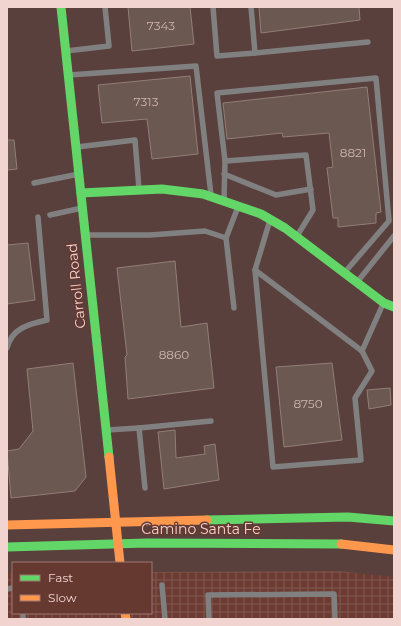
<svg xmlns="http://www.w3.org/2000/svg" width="401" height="626" font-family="Montserrat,sans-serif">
  <defs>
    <pattern id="industrial-grid" width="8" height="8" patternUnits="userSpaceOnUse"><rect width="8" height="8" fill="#6c3c33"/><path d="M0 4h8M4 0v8" fill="none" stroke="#815750"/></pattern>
  </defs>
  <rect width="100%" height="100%" fill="#59403c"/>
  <!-- industrial -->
  <polygon fill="url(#industrial-grid)" points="339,571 394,577 394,619 7,619 7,573 13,573 13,613 151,613 151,572"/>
  <!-- building -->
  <g fill="#6b5851" stroke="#927e77">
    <polygon points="128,7 190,7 194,44 132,51"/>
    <polygon points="259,7 359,7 360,20 261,33"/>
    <polygon points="190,76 198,154 152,159 147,119 102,123 98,85"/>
    <polygon points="367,87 381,212 376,213 376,223 338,227 338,218 333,218 327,168 333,167 329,133 283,137 282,133 227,139 223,103"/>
    <polygon points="7,140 14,140 17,169 7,170"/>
    <polygon points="28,243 35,300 7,304 7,245"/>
    <polygon points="175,261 181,327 207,323 214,388 128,399 125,357 127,355 117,268"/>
    <polygon points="73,363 86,477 75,491 11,498 7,451 19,449 33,431 27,369"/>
    <polygon points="332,363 342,440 284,447 276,367"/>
    <polygon points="390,388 391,405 369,409 367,390"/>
    <polygon points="175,430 176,458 205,454 204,446 215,444 219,480 164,489 158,432"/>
  </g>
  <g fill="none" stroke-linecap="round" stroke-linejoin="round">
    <!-- lane -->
    <g stroke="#808080" stroke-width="5.5">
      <polyline points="213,7 217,56 255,53"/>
      <polyline points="251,7 255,53 368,42"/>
      <polyline points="66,51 109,46 105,7"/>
      <polyline points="69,75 196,66 211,195"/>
      <polyline points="77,147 135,140 139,189"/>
      <polyline points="225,161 217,93 376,78 389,221 345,272"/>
      <polyline points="224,174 276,195 311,189"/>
      <polyline points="34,183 79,174"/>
      <polyline points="224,199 225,161 306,155 313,210 297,236"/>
      <polyline points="50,215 82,208"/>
      <polyline points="85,235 150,235 205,231 226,238 234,308"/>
      <polyline points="226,238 238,207"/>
      <polygon points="255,270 362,351 372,371 355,398 361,460 273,467"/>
      <polyline points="255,270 270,220"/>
      <polyline points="358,281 394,236"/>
      <path d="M7,348C12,328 29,324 47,320L38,217"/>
      <polyline points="362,351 383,304"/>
      <polyline points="139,428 211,421"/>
      <polyline points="107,430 139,428 145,488"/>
      <polyline points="162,585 165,619"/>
      <polyline points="7,589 13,588"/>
      <polyline points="23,613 23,619"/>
      <polyline points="209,619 208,595 334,594 335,619"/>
    </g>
    <!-- fast -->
    <g stroke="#63d668" stroke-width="9">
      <polyline points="61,7 109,457"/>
      <polyline points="81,193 162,189 203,194 261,214 285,228 384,303 394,307"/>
      <polyline points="207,520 348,517 394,521"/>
      <polyline points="7,547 147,543 341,544"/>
    </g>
    <!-- slow -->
    <g stroke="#ff974d" stroke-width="9">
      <polyline points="109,457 120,563"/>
      <polyline points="7,525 207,520"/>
      <polyline points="341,544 394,550"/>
      <polyline points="125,613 126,619"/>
    </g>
  </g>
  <g text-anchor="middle" stroke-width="3" stroke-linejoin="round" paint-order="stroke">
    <!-- number labels -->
    <g font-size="12" fill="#d0b5b0">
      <text x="161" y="30">7343</text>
      <text x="146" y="106">7313</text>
      <text x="353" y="157">8821</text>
      <text x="174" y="359">8860</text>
      <text x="308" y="408">8750</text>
    </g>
    <!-- street labels -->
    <g font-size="14" fill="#f1d4cf" stroke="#653830">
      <text transform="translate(76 286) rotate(-96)" y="5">Carroll Road</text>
      <text x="201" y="534">Camino Santa Fe</text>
    </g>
  </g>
  <!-- border -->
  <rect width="401" height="626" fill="none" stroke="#f1d4cf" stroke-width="16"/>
  <!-- legend -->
  <rect x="12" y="562" width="140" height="52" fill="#653830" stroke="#9d7670"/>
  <rect x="20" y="575" width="20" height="6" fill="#63d668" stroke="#9d7670"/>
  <text x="48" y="582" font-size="12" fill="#f1d4cf">Fast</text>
  <rect x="20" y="595" width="20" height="6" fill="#ff974d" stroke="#9d7670"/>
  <text x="48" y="602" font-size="12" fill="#f1d4cf">Slow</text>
</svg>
